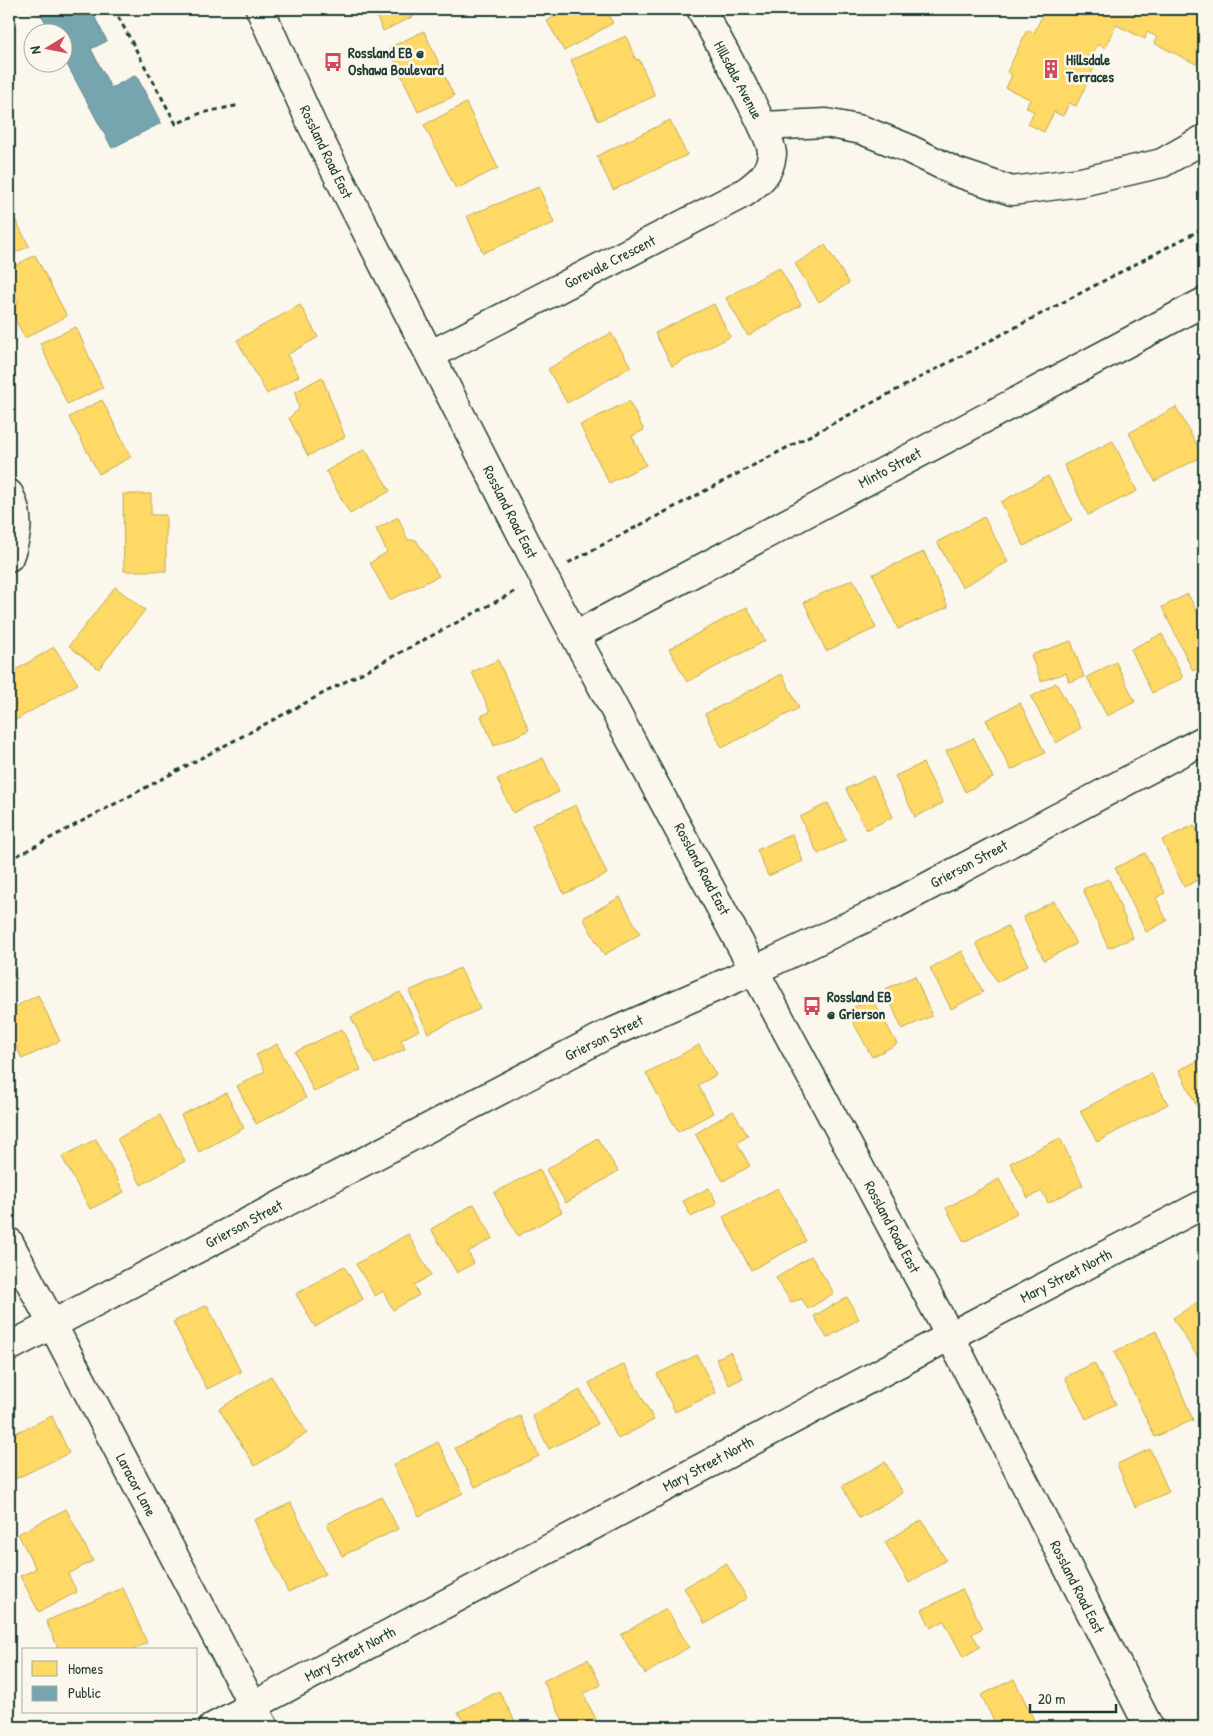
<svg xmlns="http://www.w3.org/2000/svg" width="1213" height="1736" font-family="'Patrick Hand',sans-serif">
  <rect width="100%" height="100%" fill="#fbf7ec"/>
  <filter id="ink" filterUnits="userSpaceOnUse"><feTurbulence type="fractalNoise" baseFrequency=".02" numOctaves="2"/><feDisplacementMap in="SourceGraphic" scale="10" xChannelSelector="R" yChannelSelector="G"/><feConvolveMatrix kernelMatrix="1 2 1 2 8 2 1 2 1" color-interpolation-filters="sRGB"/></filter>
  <g filter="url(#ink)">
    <!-- homes -->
    <g fill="#ffd966" stroke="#bcaa57">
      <polygon points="373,9 418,9 420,13 383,31"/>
      <polygon points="557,9 605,9 613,23 564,51 547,21 560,13"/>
      <polygon points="1038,9 1204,9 1204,60 1199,58 1196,64 1154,43 1157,37 1147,32 1145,39 1116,25 1105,48 1098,44 1089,62 1095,66 1076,106 1069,103 1063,116 1054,112 1044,132 1028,124 1034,111 1026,108 1030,99 1006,88 1012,75 1007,72 1027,30 1034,33 1042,16 1036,13"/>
      <polygon points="424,31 454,96 418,112 389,48"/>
      <polygon points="626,36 636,60 639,59 655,96 598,121 571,60"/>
      <polygon points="466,103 498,168 456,189 424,125"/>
      <polygon points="670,120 687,155 613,190 597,156"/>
      <polygon points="539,187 554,223 483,253 467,216"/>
      <polygon points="15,219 29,246 9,256 9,223"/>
      <polygon points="825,245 849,283 819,302 795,264"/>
      <polygon points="35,255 67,316 25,338 9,308 19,303 9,284 9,269"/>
      <polygon points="779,267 801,305 748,336 726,298"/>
      <polygon points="714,304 730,337 672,366 655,333"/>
      <polygon points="300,305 318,337 287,355 299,376 267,394 237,340"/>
      <polygon points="76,327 103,388 67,404 40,343"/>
      <polygon points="611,333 631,367 567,403 548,369"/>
      <polygon points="322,377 345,437 308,456 289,418 299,409 295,392"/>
      <polygon points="1204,399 1204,414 1199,401"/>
      <polygon points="102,400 131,457 99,474 69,417"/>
      <polygon points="629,401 644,430 632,436 646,465 609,483 580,425"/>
      <polygon points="1176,407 1203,456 1155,481 1129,433"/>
      <polygon points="1113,441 1137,491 1088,515 1064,465"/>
      <polygon points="365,449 390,491 350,514 326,471"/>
      <polygon points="1048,476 1072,520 1024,546 1001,502"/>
      <polygon points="123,494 151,494 151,515 166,515 166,571 124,571"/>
      <polygon points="398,517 408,540 416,540 439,576 390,600 370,563 387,552 376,529"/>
      <polygon points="984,517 1008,562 962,587 937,542"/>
      <polygon points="924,552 948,607 898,629 873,574"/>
      <polygon points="853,579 876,628 826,651 804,602"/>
      <polygon points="115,587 145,610 99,669 69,646"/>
      <polygon points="1188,594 1204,627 1204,666 1193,671 1162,607"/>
      <polygon points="747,607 765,641 687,682 669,649"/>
      <polygon points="1162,634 1183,678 1152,693 1131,649"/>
      <polygon points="1071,641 1084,677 1069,682 1066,673 1041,681 1031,655"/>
      <polygon points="54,647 78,684 14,721 9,712 9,674"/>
      <polygon points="498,660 529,730 494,746 481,716 490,712 472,672"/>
      <polygon points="1116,662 1135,702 1107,716 1087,677"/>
      <polygon points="782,674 799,708 722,748 705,714"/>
      <polygon points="1056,683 1081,728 1056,743 1031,697"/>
      <polygon points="1020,703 1045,753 1011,770 986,720"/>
      <polygon points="974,738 993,778 965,792 946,751"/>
      <polygon points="543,758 559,792 513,813 497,779"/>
      <polygon points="923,763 943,803 915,817 895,776"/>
      <polygon points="873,776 893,817 866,830 846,789"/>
      <polygon points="828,803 846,840 818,854 800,817"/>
      <polygon points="576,805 607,874 564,894 532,825"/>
      <polygon points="1194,825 1204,848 1204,894 1198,880 1184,887 1162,840"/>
      <polygon points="792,834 803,861 768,876 757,850"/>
      <polygon points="1145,853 1165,893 1156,898 1167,921 1146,932 1115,868"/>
      <polygon points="1109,879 1133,938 1108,948 1083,889"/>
      <polygon points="620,897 640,934 604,955 583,918"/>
      <polygon points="1054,901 1076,944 1044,960 1023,917"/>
      <polygon points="1007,926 1028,965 997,982 976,943"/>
      <polygon points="962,951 983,992 951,1009 930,968"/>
      <polygon points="9,959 16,975 9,978"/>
      <polygon points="460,968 480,1009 428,1033 409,991"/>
      <polygon points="915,976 932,1016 902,1029 885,989"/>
      <polygon points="400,992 419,1030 401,1040 405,1049 375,1064 351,1017"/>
      <polygon points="38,995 60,1041 22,1059 9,1031 9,1010"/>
      <polygon points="872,998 897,1044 872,1057 847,1011"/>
      <polygon points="342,1029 361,1070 314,1092 295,1052"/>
      <polygon points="277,1044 306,1098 256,1124 237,1086 265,1071 256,1055"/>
      <polygon points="699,1045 716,1075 698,1085 713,1113 678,1132 646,1073"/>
      <polygon points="1204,1058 1204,1111 1200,1113 1179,1070"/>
      <polygon points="1151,1073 1168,1104 1097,1142 1080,1111"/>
      <polygon points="226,1093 244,1128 199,1152 181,1115"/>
      <polygon points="733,1111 748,1136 737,1143 750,1166 723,1181 695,1134"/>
      <polygon points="160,1115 185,1161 141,1185 117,1139"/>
      <polygon points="597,1138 618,1171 566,1203 546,1170"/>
      <polygon points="1060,1138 1083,1185 1048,1203 1042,1191 1028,1198 1010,1163"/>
      <polygon points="96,1139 124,1192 90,1209 62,1157"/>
      <polygon points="539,1169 562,1212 518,1236 494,1193"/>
      <polygon points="999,1179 1017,1213 964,1242 946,1208"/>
      <polygon points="709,1188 717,1204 691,1217 683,1201"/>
      <polygon points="778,1188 806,1241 751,1270 723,1217"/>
      <polygon points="474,1204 493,1238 468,1252 474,1263 457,1273 431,1229"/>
      <polygon points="408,1234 431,1275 414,1285 419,1295 393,1310 383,1291 375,1296 356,1264"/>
      <polygon points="811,1256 834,1293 808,1309 802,1299 791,1302 776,1278"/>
      <polygon points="344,1266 363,1299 315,1327 296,1294"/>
      <polygon points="847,1297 859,1319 827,1338 814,1316"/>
      <polygon points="1200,1301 1204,1308 1204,1351 1197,1356 1173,1318"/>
      <polygon points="207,1305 241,1372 207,1389 173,1322"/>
      <polygon points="1156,1331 1193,1420 1155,1437 1114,1352"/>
      <polygon points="730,1352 743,1378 729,1385 716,1359"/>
      <polygon points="697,1355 716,1393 675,1412 657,1374"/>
      <polygon points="1094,1363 1116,1404 1086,1419 1065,1377"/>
      <polygon points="624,1364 654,1420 618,1439 589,1383"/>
      <polygon points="271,1376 307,1433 255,1466 219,1409"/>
      <polygon points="580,1390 598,1424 549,1449 532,1415"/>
      <polygon points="52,1416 69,1453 9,1482 9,1436"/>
      <polygon points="520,1416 539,1456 475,1487 455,1448"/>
      <polygon points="438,1442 463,1493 419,1516 393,1465"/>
      <polygon points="1150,1449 1169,1492 1135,1507 1117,1464"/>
      <polygon points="885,1462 903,1493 859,1518 842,1486"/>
      <polygon points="382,1497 398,1529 342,1556 327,1524"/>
      <polygon points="291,1503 325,1574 288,1592 254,1520"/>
      <polygon points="66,1509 93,1561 68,1574 77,1592 39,1612 20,1576 36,1569 18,1534"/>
      <polygon points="922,1520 946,1560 909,1583 885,1542"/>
      <polygon points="726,1563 747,1598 705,1624 684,1588"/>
      <polygon points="123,1588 147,1643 133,1650 59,1650 46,1621"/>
      <polygon points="962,1589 983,1628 972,1634 980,1647 963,1657 944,1621 931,1628 922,1610"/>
      <polygon points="666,1608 689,1647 645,1674 621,1635"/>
      <polygon points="1204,1626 1204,1639 1198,1629"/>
      <polygon points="588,1659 601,1685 583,1694 596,1719 580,1727 566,1727 543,1681"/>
      <polygon points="1014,1679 1037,1726 1034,1727 997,1727 981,1695"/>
      <polygon points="499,1691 518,1727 466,1727 458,1712"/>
    </g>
    <!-- public -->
    <polygon fill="#76a5af" stroke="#5c868a" points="38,9 80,9 83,14 91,10 107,41 91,49 111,88 136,75 161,123 112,148 62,55 62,32 51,32"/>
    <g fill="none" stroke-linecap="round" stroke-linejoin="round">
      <!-- minor casing -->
      <g stroke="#1f3d34" stroke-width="31">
        <g id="minor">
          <polyline points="763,126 826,123 862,130 905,147 956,172 1012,191 1081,182 1162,163 1204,139"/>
          <path d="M430,355L744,193C759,182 770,174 772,154C773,136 713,32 701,9"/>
          <path d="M9,494C20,516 18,534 9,557"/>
          <polyline points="576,635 1204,302"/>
          <polyline points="9,1242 264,1727"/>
          <polyline points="9,1347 606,1035 755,970 895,904 1204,740"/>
          <polyline points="213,1727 950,1336 1204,1204"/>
        </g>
      </g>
      <!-- major casing -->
      <g stroke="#1f3d34" stroke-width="31">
        <polyline id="major" points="260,9 312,125 543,576 950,1336 1149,1727"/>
      </g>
      <!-- path -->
      <g stroke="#1f3d34" stroke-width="3" stroke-dasharray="5 4" stroke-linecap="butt">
        <polyline points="114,9 176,124 201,113 240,105"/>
        <polyline points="568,563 1204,228"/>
        <polyline points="9,860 518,590"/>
      </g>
      <!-- minor -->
      <use href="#minor" stroke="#fbf7ec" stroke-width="28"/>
      <!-- major -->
      <use href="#major" stroke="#fbf7ec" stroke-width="28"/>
    </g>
  </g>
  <!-- icons -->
  <defs>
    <g id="bus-bare" transform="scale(1.5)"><path d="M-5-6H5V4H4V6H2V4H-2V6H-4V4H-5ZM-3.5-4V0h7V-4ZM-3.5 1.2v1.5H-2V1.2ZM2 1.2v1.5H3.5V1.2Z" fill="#d1495b" stroke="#fbf7ec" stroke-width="2.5" paint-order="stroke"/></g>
    <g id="building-bare" transform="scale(1.5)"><path d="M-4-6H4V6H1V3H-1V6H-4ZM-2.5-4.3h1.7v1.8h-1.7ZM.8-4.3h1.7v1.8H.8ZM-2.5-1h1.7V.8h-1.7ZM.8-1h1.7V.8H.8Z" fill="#d1495b" stroke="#fbf7ec" stroke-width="2.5" paint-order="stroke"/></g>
  </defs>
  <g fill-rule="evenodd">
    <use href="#bus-bare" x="333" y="62"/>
    <use href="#building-bare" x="1051" y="69"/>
    <use href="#bus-bare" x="812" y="1006"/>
  </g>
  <g text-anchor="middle" stroke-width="5" stroke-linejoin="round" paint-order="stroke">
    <!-- poi labels -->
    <g font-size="15" font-weight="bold" fill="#1f3d34" stroke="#fbf7ec" text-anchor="start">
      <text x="348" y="58">Rossland EB @<tspan x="348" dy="17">Oshawa Boulevard</tspan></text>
      <text x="1066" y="65">Hillsdale<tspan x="1066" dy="17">Terraces</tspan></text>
      <text x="827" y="1002">Rossland EB<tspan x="827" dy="17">@ Grierson</tspan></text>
    </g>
    <!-- street labels -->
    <g font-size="15" fill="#1f3d34" stroke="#fbf7ec">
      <text transform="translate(738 80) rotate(62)" y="5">Hillsdale Avenue</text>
      <text transform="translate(326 152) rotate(64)" y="5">Rossland Road East</text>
      <text transform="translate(610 262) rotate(-27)" y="5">Gorevale Crescent</text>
      <text transform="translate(890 468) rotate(-28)" y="5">Minto Street</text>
      <text transform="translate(510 512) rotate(63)" y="5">Rossland Road East</text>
      <text transform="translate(969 864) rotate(-28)" y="5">Grierson Street</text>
      <text transform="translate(702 869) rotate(62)" y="5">Rossland Road East</text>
      <text transform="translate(604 1038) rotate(-26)" y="5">Grierson Street</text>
      <text transform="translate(244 1224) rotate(-28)" y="5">Grierson Street</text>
      <text transform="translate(892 1227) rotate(62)" y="5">Rossland Road East</text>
      <text transform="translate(1066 1276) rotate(-27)" y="5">Mary Street North</text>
      <text transform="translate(708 1464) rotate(-28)" y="5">Mary Street North</text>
      <text transform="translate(136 1485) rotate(62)" y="5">Laracor Lane</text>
      <text transform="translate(1077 1587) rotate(63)" y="5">Rossland Road East</text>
      <text transform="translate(350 1654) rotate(-28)" y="5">Mary Street North</text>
    </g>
  </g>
  <!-- margin -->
  <rect width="1213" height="1736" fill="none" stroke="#fbf7ec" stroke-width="30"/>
  <rect x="15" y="15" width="1183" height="1706" fill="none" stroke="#1f3d34" stroke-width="2" filter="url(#ink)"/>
  <!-- legend -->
  <rect x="22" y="1648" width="175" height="65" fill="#fbf7ec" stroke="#a3ada2"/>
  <rect x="32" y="1661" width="25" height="15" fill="#ffd966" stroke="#a3ada2"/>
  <text x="68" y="1674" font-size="15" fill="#1f3d34">Homes</text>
  <rect x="32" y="1686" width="25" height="15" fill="#76a5af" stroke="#a3ada2"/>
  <text x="68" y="1698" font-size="15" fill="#1f3d34">Public</text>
  <!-- north arrow -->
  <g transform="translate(48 48) rotate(260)"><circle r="24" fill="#fbf7ec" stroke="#a3ada2"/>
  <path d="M0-4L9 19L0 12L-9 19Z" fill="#d1495b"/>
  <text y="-8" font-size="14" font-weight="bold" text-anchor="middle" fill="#1f3d34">N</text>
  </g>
  <!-- scale -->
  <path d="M1030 1704v8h86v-8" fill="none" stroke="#1f3d34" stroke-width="2.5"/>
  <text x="1038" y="1704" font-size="15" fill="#1f3d34" stroke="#fbf7ec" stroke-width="4" paint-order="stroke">20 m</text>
</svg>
